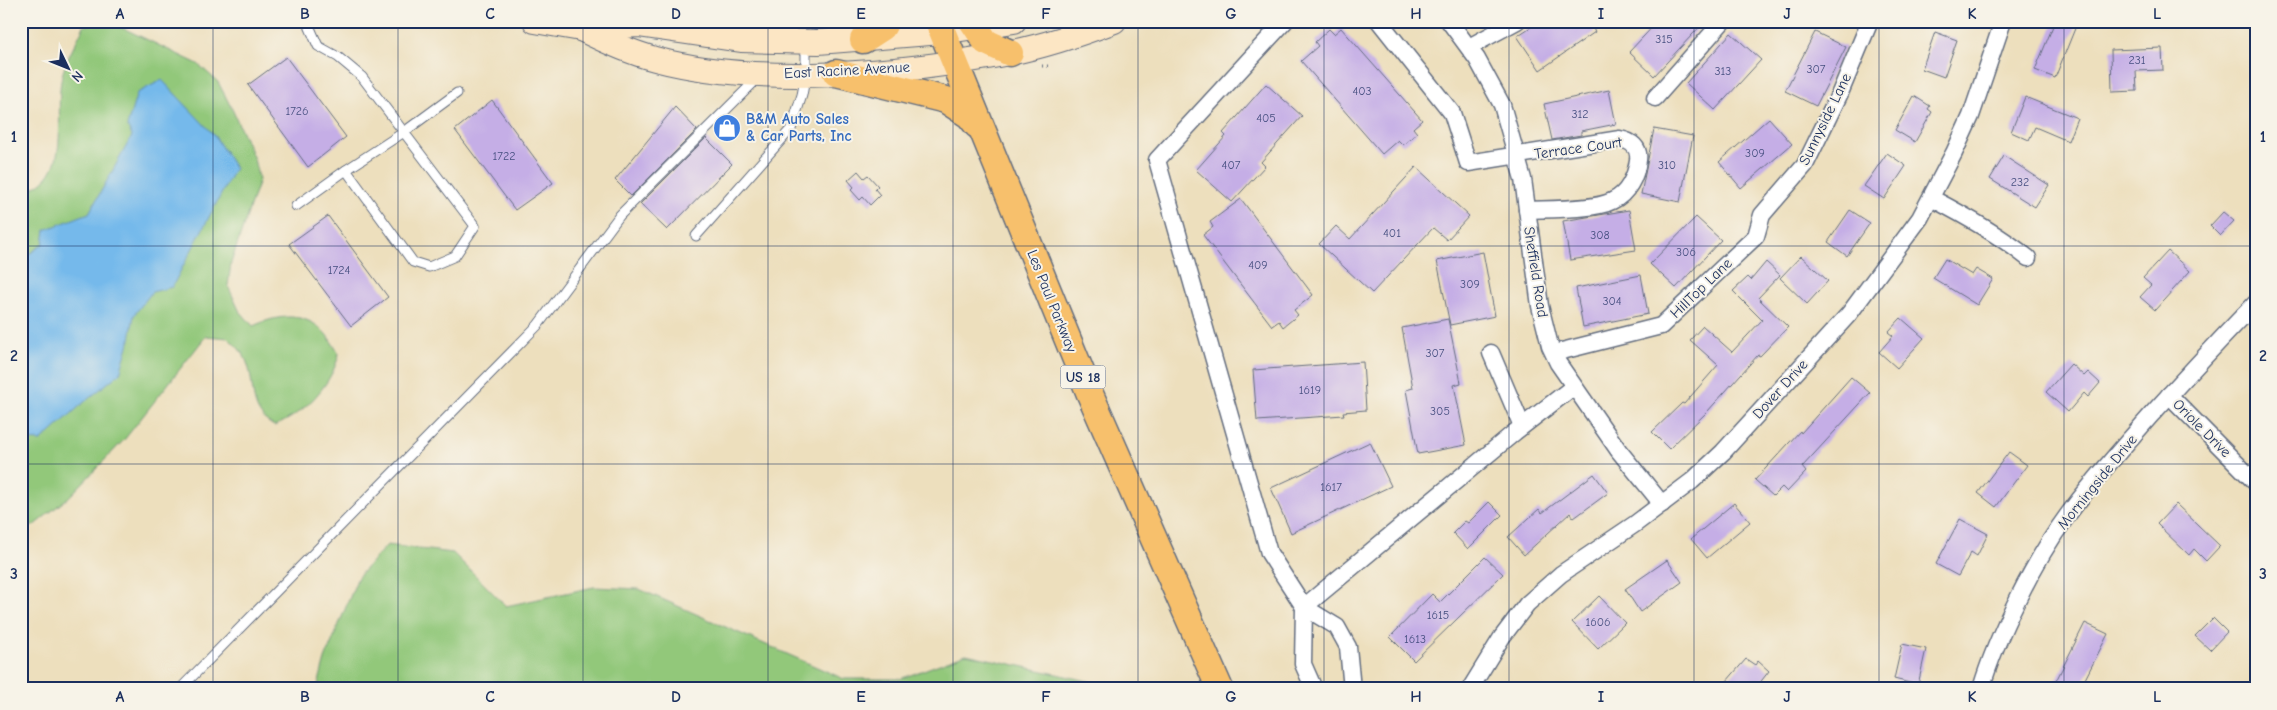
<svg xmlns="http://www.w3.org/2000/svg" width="2277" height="710" font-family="'Comic Neue',sans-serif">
  <rect width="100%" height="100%" fill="#f7f3e8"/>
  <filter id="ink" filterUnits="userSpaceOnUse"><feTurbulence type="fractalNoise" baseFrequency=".02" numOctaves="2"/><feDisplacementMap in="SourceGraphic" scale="10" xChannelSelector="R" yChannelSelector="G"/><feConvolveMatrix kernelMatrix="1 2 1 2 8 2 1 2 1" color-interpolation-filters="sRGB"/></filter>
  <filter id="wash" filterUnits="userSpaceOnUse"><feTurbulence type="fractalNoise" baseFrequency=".0096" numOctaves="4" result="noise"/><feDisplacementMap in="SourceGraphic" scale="20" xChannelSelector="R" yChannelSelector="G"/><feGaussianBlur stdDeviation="1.12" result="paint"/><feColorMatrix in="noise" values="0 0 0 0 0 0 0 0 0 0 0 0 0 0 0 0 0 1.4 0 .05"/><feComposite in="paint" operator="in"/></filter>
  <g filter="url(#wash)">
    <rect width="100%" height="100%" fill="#eddfbd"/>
    <!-- built -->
    <polygon fill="#d7d7f8" points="681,21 874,21 868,27 814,34 699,25"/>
    <!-- green -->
    <g fill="#92c87a" stroke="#567c6c">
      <path d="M101,21L125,29L198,64L218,82L233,111L254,159L259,180L231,263L228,286L239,310L253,326C275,316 301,311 321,329C328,335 334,346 339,354C332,385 303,415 274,426C245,410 258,382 244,356C241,350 233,343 228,338L206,336L124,440L69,497L33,526L21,527V192C78,179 51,112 63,72C68,56 77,41 84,26Z"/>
      <polygon points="387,545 453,553 506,606 594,587 639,589 844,679 900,679 966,654 1097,683 1098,689 317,689 325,659 358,577"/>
    </g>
    <!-- water -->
    <polygon fill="#75b9eb" stroke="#4874a4" points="162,80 214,135 235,168 172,287 152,292 134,315 130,339 120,373 82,404 41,441 21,440 21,260 43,244 45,230 89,213 132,136 127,126 137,93"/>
    <g id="blocks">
      <!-- building -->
      <g fill="#c5aee6">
        <polygon points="1540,21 1588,21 1595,32 1540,70 1517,36"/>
        <polygon points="1658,21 1705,21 1654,76 1629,52"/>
        <polygon points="2055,21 2078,21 2055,78 2035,70"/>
        <polygon points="1341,28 1422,120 1413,128 1417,133 1403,145 1398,140 1382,154 1301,61 1318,46 1315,42 1329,29 1334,34"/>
        <polygon points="1815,32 1846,47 1816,106 1785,91"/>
        <polygon points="1935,32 1957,40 1944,77 1922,69"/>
        <polygon points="1731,33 1761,60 1715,110 1686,83"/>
        <polygon points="2162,48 2163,70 2136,71 2137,91 2112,92 2111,50"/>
        <polygon points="286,57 346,137 308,167 248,85"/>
        <polygon points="1266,84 1302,116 1261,162 1265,166 1232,202 1196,170 1226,136 1223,133"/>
        <polygon points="1609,90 1616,124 1581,131 1581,135 1552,140 1544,104"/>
        <polygon points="1914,96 1930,106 1928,109 1932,112 1915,142 1895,130"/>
        <polygon points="2025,97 2077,118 2068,141 2035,127 2029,140 2011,132"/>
        <polygon points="492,100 553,183 515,210 455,130"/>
        <polygon points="675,107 697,130 631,196 615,180"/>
        <polygon points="1769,118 1792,144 1741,188 1719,162"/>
        <polygon points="1654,129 1693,136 1680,202 1641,194"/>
        <polygon points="706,138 732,164 667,230 640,204"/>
        <polygon points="1887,153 1906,166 1884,199 1864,186"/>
        <polygon points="2004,156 2049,185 2035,207 1990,179"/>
        <polygon points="1416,167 1469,216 1447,240 1433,228 1372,293 1319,244 1336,226 1350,239"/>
        <polygon points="858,171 864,178 868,175 878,186 875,189 880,195 870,205 863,197 860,200 851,190 854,187 848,180"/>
        <polygon points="1241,199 1313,295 1294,310 1298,315 1283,327 1279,321 1272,326 1203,235 1213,227 1210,222"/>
        <polygon points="1629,210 1636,250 1570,260 1563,221"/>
        <polygon points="1850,210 1870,223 1847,256 1828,242"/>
        <polygon points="2223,212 2234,221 2220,236 2210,226"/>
        <polygon points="328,216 388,297 351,326 289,244"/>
        <polygon points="1696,217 1721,240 1676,288 1650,264"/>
        <polygon points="2168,251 2190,271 2155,310 2140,297 2151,285 2143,278"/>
        <polygon points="1483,252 1495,316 1450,325 1437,261"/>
        <polygon points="1801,256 1828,281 1807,304 1780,278"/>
        <polygon points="1945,259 1972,275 1976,269 1993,279 1977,305 1933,278"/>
        <polygon points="1766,262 1780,275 1758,298 1788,327 1760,356 1758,355 1707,412 1669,449 1652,432 1682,403 1684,404 1718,365 1690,340 1703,326 1732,352 1762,320 1733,291 1748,277 1751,280"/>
        <polygon points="1641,275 1648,314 1583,327 1576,288"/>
        <polygon points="1901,318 1924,338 1897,368 1879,352 1893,336 1888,332"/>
        <polygon points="1448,319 1461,383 1454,385 1466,445 1418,454 1406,390 1413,388 1402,328"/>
        <polygon points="1363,362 1366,410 1343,412 1344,415 1257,421 1253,370"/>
        <polygon points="2071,364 2084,376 2088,372 2100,383 2088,397 2084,393 2068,412 2046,392"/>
        <polygon points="1851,377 1870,393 1802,467 1806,472 1787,492 1782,487 1773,496 1755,480 1800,431 1801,433"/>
        <polygon points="1370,442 1391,486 1291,533 1271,488"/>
        <polygon points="2009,452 2027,465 1996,507 1978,493"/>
        <polygon points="1594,474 1608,493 1574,518 1570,513 1524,555 1508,537 1539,509 1542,513"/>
        <polygon points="1489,502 1502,515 1468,549 1453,533 1465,521 1468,523"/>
        <polygon points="1734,503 1750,522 1707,558 1691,539"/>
        <polygon points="2176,504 2220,546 2206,561 2194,549 2189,555 2157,524"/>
        <polygon points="1960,519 1988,534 1977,556 1971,552 1958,576 1936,564"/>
        <polygon points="1485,557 1503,574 1414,661 1390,637 1432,594 1440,602"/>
        <polygon points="1667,560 1682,582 1640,612 1625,589"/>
        <polygon points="1599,596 1625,623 1598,649 1572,622"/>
        <polygon points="2213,618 2227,632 2210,650 2195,636"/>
        <polygon points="2085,623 2108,634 2080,689 2072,689 2056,681"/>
        <polygon points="1902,644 1926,649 1918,685 1894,679"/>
        <polygon points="1746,659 1755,665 1758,661 1769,671 1755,689 1720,689"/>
      </g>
    </g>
  </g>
  <g filter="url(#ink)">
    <use href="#blocks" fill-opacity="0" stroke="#646d7f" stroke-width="1"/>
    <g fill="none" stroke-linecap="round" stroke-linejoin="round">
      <!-- service casing -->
      <g stroke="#646d7f" stroke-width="11">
        <g id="service">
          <polyline points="346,170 404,132 457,93"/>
          <polyline points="296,206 346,170 413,262 429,267 455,256 475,226 362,77 338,57 318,46 307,21"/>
          <polyline points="696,236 791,129 802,95 806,74 806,42"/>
          <polyline points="180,689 538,325 620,215 758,78"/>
        </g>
      </g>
      <!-- minor casing -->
      <g stroke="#646d7f" stroke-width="19">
        <g id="minor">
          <polyline points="1285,21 1157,160 1269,553 1304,607 1337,627 1348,647 1352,689"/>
          <path d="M1379,21L1452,113L1468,163L1620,139C1631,141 1640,147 1638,160C1636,176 1628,194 1612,201C1595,210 1548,209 1527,210"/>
          <polyline points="1449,21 1477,59 1502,105 1523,179 1540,306 1550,346 1558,363 1619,451 1662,504"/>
          <polyline points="1469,47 1517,21"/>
          <polyline points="1655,98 1723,21"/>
          <path d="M1931,198C1964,215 1998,234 2028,258"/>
          <polyline points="1491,353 1522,426"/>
          <polyline points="1554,353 1661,326 1756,236 1762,215 1805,165 1840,93 1870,21"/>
          <polyline points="2169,395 2256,483"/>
          <polyline points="1314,689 1303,664 1304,607 1515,432 1573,387"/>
          <polyline points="1470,689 1502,637 1527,604 1561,574 1635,524 1692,481 1723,452 1849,314 1920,218 1954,153 1971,116 2003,21"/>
          <path d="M1981,689C1997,635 2034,561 2067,516C2093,480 2123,447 2152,414C2186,377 2220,339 2256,303"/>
        </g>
      </g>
      <!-- secondary casing -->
      <g stroke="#646d7f" stroke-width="26">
        <g id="secondary">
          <polyline points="535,21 581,29 638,25 741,40 818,42 942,32 1014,21"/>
          <path d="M581,29C605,41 629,52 655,59C760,87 902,74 1009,53C1044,46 1080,34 1114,21"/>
        </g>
      </g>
      <!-- primary casing -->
      <g stroke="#646d7f" stroke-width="29">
        <g id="primary">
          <polyline points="938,21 1090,394 1220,689"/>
          <polyline points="972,21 986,42 1010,53"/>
          <polyline points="863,40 883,27 886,21"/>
          <polyline points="836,73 946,100 969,115 977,125"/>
        </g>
      </g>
      <!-- path -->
      <polyline stroke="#646d7f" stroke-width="3" stroke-dasharray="1 4" stroke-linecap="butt" points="1042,66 1049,66"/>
      <!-- service -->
      <use href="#service" stroke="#fff" stroke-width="9"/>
      <!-- minor -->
      <use href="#minor" stroke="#fff" stroke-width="16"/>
      <!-- secondary -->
      <use href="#secondary" stroke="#fce6c4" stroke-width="24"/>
      <!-- primary -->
      <use href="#primary" stroke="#f7c06c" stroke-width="26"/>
    </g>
  </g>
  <!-- grid -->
  <path fill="none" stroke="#1b2f5e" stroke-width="1" stroke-opacity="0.55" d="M213,21V689M398,21V689M583,21V689M768,21V689M953,21V689M1138,21V689M1324,21V689M1509,21V689M1694,21V689M1879,21V689M2064,21V689M21,246H2256M21,464H2256"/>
  <!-- icons -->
  <defs>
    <g id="shop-disc" transform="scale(1.4375)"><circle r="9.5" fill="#3f7fe0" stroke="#f7f3e8"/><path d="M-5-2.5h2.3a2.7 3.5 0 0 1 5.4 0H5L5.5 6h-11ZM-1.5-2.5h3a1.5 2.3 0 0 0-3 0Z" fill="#fff"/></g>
  </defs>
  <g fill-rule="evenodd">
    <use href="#shop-disc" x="727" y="128"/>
  </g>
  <g text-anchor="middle" stroke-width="4" stroke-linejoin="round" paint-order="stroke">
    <!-- number labels -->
    <g font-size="12" fill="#464f80">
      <text x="1664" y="43">315</text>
      <text x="2137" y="64">231</text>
      <text x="1816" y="73">307</text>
      <text x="1723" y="75">313</text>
      <text x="1362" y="95">403</text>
      <text x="297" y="115">1726</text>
      <text x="1580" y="118">312</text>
      <text x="1266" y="122">405</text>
      <text x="1755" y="157">309</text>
      <text x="504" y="160">1722</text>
      <text x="1231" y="169">407</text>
      <text x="1667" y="169">310</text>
      <text x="2020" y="186">232</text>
      <text x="1392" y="237">401</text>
      <text x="1600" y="239">308</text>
      <text x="1686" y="256">306</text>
      <text x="1258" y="269">409</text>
      <text x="339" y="274">1724</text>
      <text x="1470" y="288">309</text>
      <text x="1612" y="305">304</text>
      <text x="1435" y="357">307</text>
      <text x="1310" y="394">1619</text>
      <text x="1440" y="415">305</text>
      <text x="1331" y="491">1617</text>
      <text x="1438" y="619">1615</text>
      <text x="1598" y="626">1606</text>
      <text x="1415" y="643">1613</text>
    </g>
    <!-- shield labels -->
    <rect fill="#f7f3e8" stroke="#5d6a87" stroke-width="1" x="1060.5" y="365.5" width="45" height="23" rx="4"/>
    <g font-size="14" font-weight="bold" fill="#1b2f5e">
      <text x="1083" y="382">US 18</text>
    </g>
    <!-- street labels -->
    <g font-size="15" fill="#1b2f5e" stroke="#f7f3e8">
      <text transform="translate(847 70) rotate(-3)" y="5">East Racine Avenue</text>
      <text transform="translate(1825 119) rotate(-64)" y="5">Sunnyside Lane</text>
      <text transform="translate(1578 148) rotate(-8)" y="5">Terrace Court</text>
      <text transform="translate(1536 272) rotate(81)" y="5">Sheffield Road</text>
      <text transform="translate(1701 288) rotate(-44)" y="5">HillTop Lane</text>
      <text transform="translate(1052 301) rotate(68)" y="5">Les Paul Parkway</text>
      <text transform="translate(1780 389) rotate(-48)" y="5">Dover Drive</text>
      <text transform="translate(2202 428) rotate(45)" y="5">Oriole Drive</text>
      <text transform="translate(2097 482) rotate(-51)" y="5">Morningside Drive</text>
    </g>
    <!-- shop labels -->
    <g font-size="15" font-weight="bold" fill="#366cbe" stroke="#f7f3e8" text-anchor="start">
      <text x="746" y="124">B&amp;M Auto Sales<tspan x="746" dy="17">&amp; Car Parts, Inc</tspan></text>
    </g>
  </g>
  <!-- margin -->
  <rect width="2277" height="710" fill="none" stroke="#f7f3e8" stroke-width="55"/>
  <!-- north arrow -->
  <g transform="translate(68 68) rotate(133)" stroke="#f7f3e8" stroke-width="4" paint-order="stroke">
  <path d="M0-4L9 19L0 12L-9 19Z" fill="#1b2f5e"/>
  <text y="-8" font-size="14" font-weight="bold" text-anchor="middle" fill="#1b2f5e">N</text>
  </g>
  <rect x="28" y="28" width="2222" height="654" fill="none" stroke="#1b2f5e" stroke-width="2"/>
  <g font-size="16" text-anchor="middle" font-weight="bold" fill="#1b2f5e">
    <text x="120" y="19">A</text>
    <text x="305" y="19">B</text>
    <text x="490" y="19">C</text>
    <text x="676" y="19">D</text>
    <text x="861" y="19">E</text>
    <text x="1046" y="19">F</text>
    <text x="1231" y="19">G</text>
    <text x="1416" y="19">H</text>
    <text x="1601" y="19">I</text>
    <text x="1787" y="19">J</text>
    <text x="1972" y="19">K</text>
    <text x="2157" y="19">L</text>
    <text x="14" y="142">1</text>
    <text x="2263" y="142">1</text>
    <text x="14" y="361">2</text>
    <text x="2263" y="361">2</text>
    <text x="14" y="579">3</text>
    <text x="2263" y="579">3</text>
    <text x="120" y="702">A</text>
    <text x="305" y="702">B</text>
    <text x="490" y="702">C</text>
    <text x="676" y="702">D</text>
    <text x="861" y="702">E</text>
    <text x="1046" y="702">F</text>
    <text x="1231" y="702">G</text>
    <text x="1416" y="702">H</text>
    <text x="1601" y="702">I</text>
    <text x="1787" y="702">J</text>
    <text x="1972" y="702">K</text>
    <text x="2157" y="702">L</text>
  </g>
</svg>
